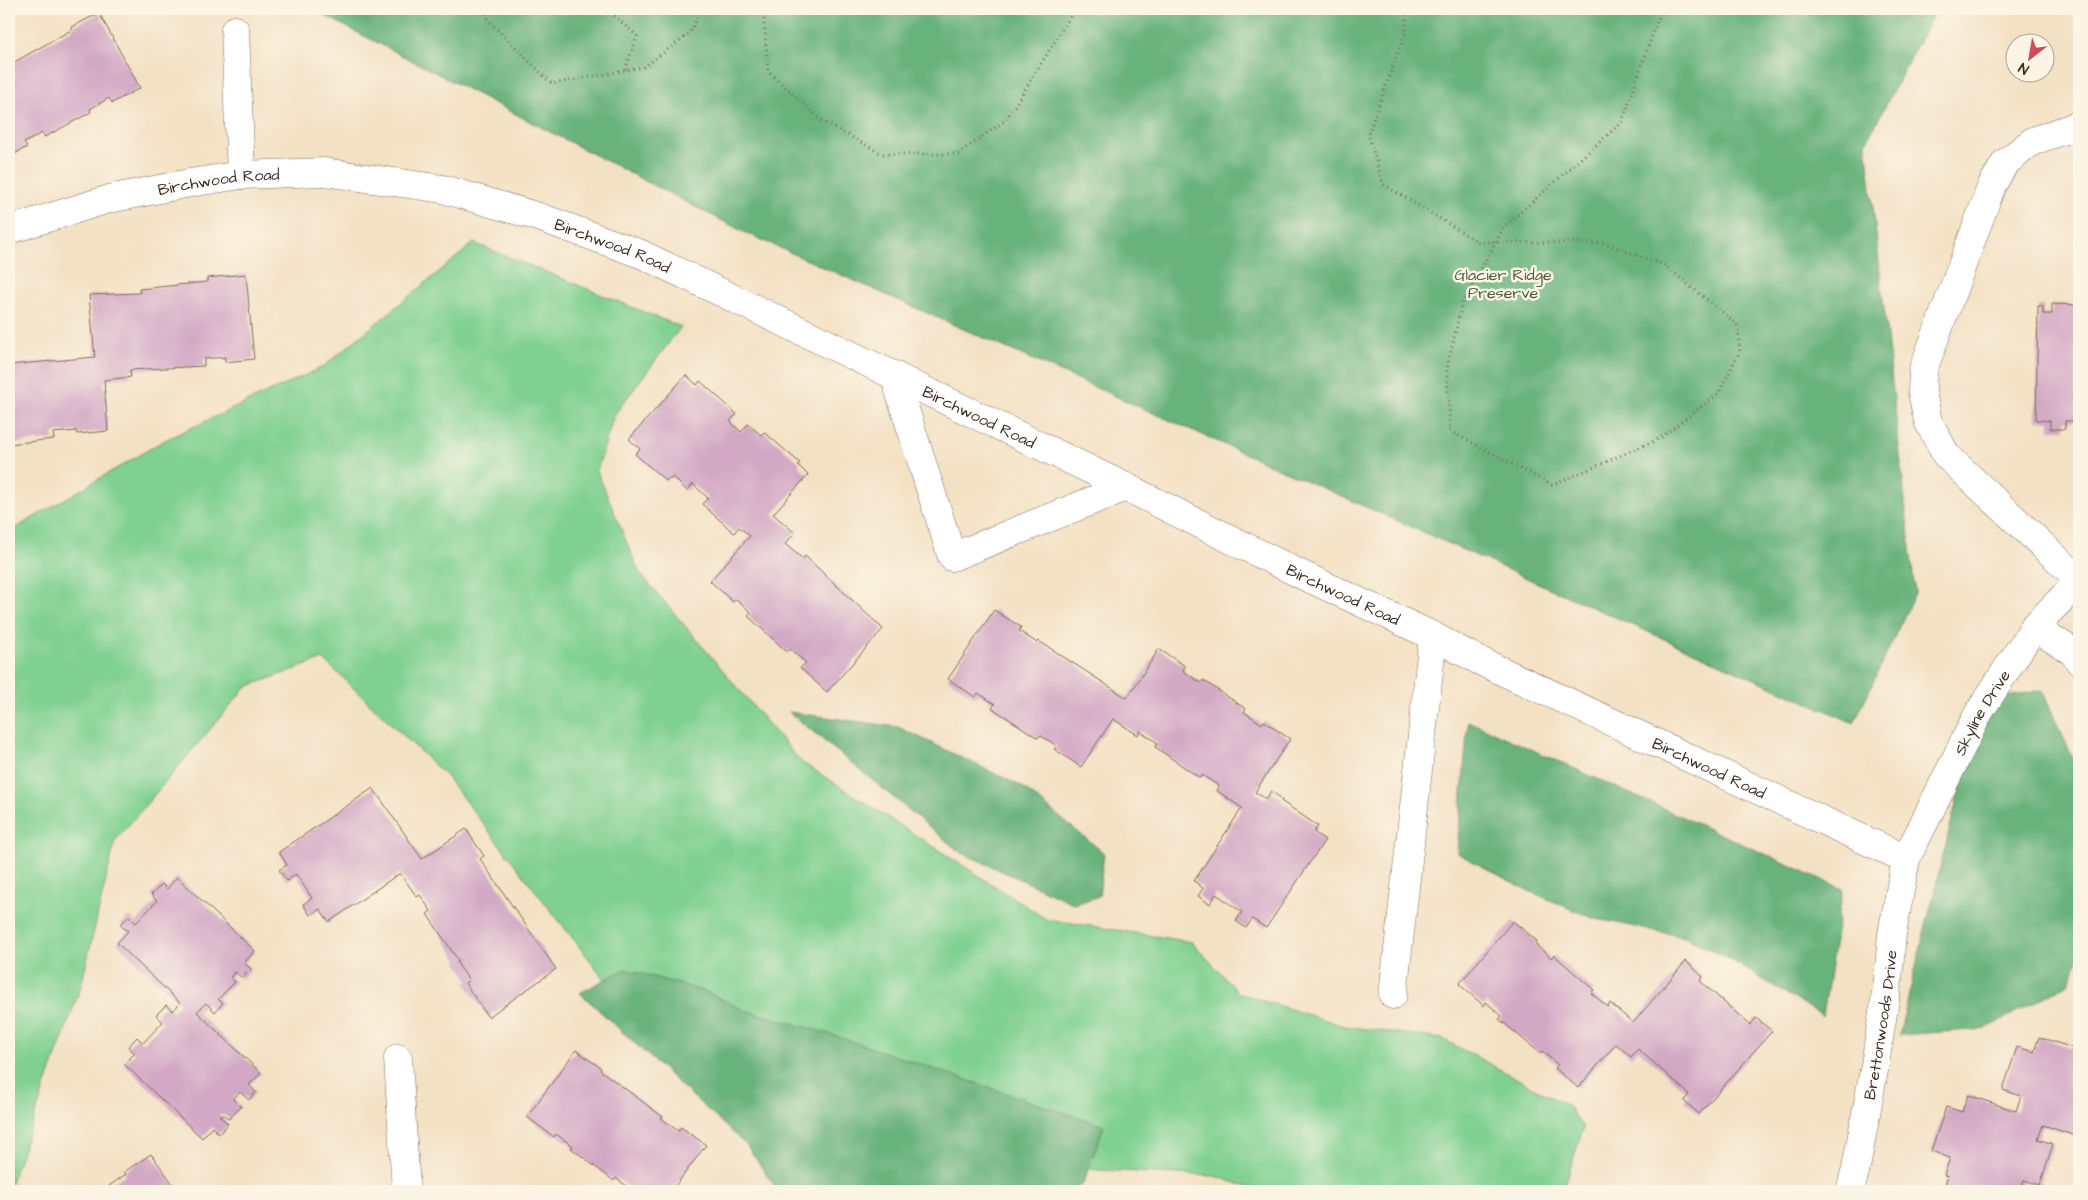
<svg xmlns="http://www.w3.org/2000/svg" width="2088" height="1200" font-family="'Architects Daughter',sans-serif">
  <rect width="100%" height="100%" fill="#fcf5e5"/>
  <filter id="ink" filterUnits="userSpaceOnUse"><feTurbulence type="fractalNoise" baseFrequency=".02" numOctaves="2"/><feDisplacementMap in="SourceGraphic" scale="10" xChannelSelector="R" yChannelSelector="G"/><feConvolveMatrix kernelMatrix="1 2 1 2 8 2 1 2 1" color-interpolation-filters="sRGB"/></filter>
  <filter id="wash" filterUnits="userSpaceOnUse"><feTurbulence type="fractalNoise" baseFrequency=".0096" numOctaves="4" result="noise"/><feDisplacementMap in="SourceGraphic" scale="20" xChannelSelector="R" yChannelSelector="G"/><feGaussianBlur stdDeviation="1.12" result="paint"/><feColorMatrix in="noise" values="0 0 0 0 0 0 0 0 0 0 0 0 0 0 0 0 0 1.4 0 .05"/><feComposite in="paint" operator="in"/></filter>
  <g filter="url(#wash)">
    <rect width="100%" height="100%" fill="#f3e1c4"/>
    <!-- green -->
    <polygon fill="#7fd091" stroke="#5d7d58" points="474,243 681,327 614,415 597,471 639,572 800,761 1046,919 1192,942 1239,993 1344,1026 1443,1039 1568,1106 1583,1128 1563,1191 1259,1191 1215,1176 891,1159 621,1000 445,775 323,659 246,687 115,841 81,986 9,1188 9,532 163,441 323,367"/>
    <!-- forest -->
    <g fill="#67b27b" stroke="#516e4c">
      <polygon points="312,9 1936,9 1866,143 1915,593 1854,723 744,232"/>
      <polygon points="2042,690 2079,772 2079,957 2068,984 1985,1029 1899,1035 1959,791 1986,701"/>
      <polygon points="789,712 898,727 1021,786 1104,853 1099,896 1075,904 960,852"/>
      <polygon points="1468,721 1843,889 1823,1016 1728,958 1685,937 1592,918 1529,891 1457,853"/>
      <polygon points="625,969 707,992 744,1010 821,1031 1104,1126 1083,1184 1070,1191 778,1191 747,1146 580,993"/>
    </g>
    <g id="blocks">
      <!-- building -->
      <g fill="#d2a8c4">
        <polygon points="99,13 140,88 112,103 109,98 90,109 91,112 45,137 42,133 24,143 27,147 9,157 9,65 73,29 72,27"/>
        <polygon points="246,274 254,359 225,362 225,357 204,359 204,366 130,370 131,377 104,380 108,431 77,434 76,431 53,433 54,439 9,444 9,365 95,357 89,295 140,293 139,289 207,282 207,278"/>
        <polygon points="2052,304 2079,305 2079,421 2065,421 2065,429 2050,429 2050,421 2036,420 2038,306 2043,306 2043,314 2052,314"/>
        <polygon points="686,375 697,385 700,381 737,414 730,421 741,432 748,424 761,435 764,432 800,463 798,465 808,475 773,514 795,533 785,544 803,559 805,556 883,629 827,692 800,668 806,663 790,649 787,652 748,616 751,612 736,599 733,602 710,581 750,536 739,527 734,533 702,504 708,498 693,484 687,491 673,477 671,479 669,478 666,481 635,454 640,449 629,439"/>
        <polygon points="994,610 1021,627 1019,631 1037,643 1039,641 1127,698 1159,649 1185,666 1183,671 1201,683 1203,680 1246,709 1244,712 1262,724 1264,721 1290,739 1255,792 1266,799 1271,791 1282,799 1281,801 1318,826 1314,832 1325,840 1266,928 1252,919 1246,928 1236,921 1242,912 1216,894 1210,904 1198,896 1203,888 1194,881 1242,808 1216,790 1219,786 1202,775 1200,778 1155,747 1158,743 1140,731 1138,735 1113,719 1081,767 1054,749 1057,746 1040,735 1038,738 992,708 995,704 978,693 975,697 948,679"/>
        <polygon points="373,788 422,859 466,829 484,856 480,859 556,969 488,1017 465,983 469,980 457,963 458,960 427,914 431,911 420,895 417,897 400,873 329,922 320,909 310,915 303,904 312,898 296,874 287,881 279,870 287,865 279,852"/>
        <polygon points="177,877 255,951 244,963 251,969 242,978 235,972 230,977 235,982 218,999 223,1003 215,1012 206,1003 197,1012 261,1073 249,1085 256,1092 249,1100 240,1092 233,1099 241,1107 229,1119 224,1115 219,1115 228,1124 219,1134 212,1127 202,1138 124,1064 135,1053 128,1047 137,1037 143,1043 163,1022 156,1015 166,1005 173,1011 180,1003 117,943 128,931 120,925 129,916 136,923 157,901 151,895 162,884 167,889"/>
        <polygon points="1513,921 1537,941 1535,944 1551,958 1554,955 1594,990 1591,993 1608,1007 1610,1003 1633,1023 1686,961 1703,977 1700,981 1750,1025 1756,1018 1772,1031 1699,1114 1684,1101 1689,1094 1638,1049 1631,1057 1616,1044 1578,1088 1555,1068 1558,1065 1542,1051 1540,1053 1499,1019 1502,1016 1486,1002 1484,1006 1459,984"/>
        <polygon points="2039,1037 2079,1050 2079,1137 2043,1125 2038,1139 2053,1144 2040,1185 2024,1180 2020,1191 1943,1191 1948,1176 1944,1175 1950,1158 1931,1151 1946,1107 1962,1112 1968,1095 2016,1111 2021,1096 2003,1090 2017,1047 2034,1052"/>
        <polygon points="576,1050 601,1068 600,1070 663,1117 661,1118 678,1131 681,1127 706,1145 673,1189 675,1191 631,1191 632,1190 616,1178 614,1181 571,1148 573,1146 556,1134 554,1137 527,1117"/>
        <polygon points="151,1154 178,1191 102,1191 126,1174 124,1172"/>
      </g>
    </g>
  </g>
  <g filter="url(#ink)">
    <use href="#blocks" fill-opacity="0" stroke="#7b6a58" stroke-width="1"/>
    <g fill="none" stroke-linecap="round" stroke-linejoin="round">
      <!-- street casing -->
      <g stroke="#7b6a58" stroke-width="29">
        <g id="street">
          <polyline points="235,30 241,175"/>
          <polyline points="2079,125 2033,141 2005,163 1992,185 1923,370 1922,392 1928,421 1946,455 2070,571 2079,577"/>
          <path id="s1" d="M9,230L109,199L190,183L241,175L324,172L443,189L539,217L641,254L1126,487L1300,574L1433,636L1478,660L1906,859"/>
          <polyline points="894,375 952,557 1126,487"/>
          <polyline points="2034,627 2073,652 2079,661"/>
          <polyline points="1393,995 1433,636"/>
          <polyline points="398,1058 406,1191"/>
          <path id="s2" d="M1850,1191L1856,1168L1875,1065L1888,980L1892,934L1906,859L1978,714L2034,627L2079,581"/>
        </g>
      </g>
      <!-- path -->
      <g stroke="#7b6a58" stroke-width="3" stroke-dasharray="1 4" stroke-linecap="butt">
        <polyline points="483,9 490,22 552,84 644,67 690,33 701,9"/>
        <polyline points="607,9 637,36 625,70"/>
        <polyline points="763,9 768,71 821,120 882,154 958,154 1006,120 1075,9"/>
        <polyline points="1407,9 1406,31 1368,134 1383,184 1478,242 1604,243 1664,265 1737,324 1740,351 1718,394 1659,439 1552,485 1450,431 1447,368 1462,304 1504,227 1622,122 1657,21 1664,9"/>
      </g>
      <!-- street -->
      <use href="#street" stroke="#fff" stroke-width="28"/>
    </g>
  </g>
  <g text-anchor="middle" stroke-width="5" stroke-linejoin="round" paint-order="stroke">
    <!-- street labels -->
    <g font-size="16" fill="#3b2a1e" stroke="#fcf5e5">
      <text dy="6" stroke="none"><textPath href="#s1" startOffset="216">Birchwood Road</textPath></text>
      <text dy="6" stroke="none"><textPath href="#s1" startOffset="621">Birchwood Road</textPath></text>
      <text dy="6" stroke="none"><textPath href="#s1" startOffset="1026">Birchwood Road</textPath></text>
      <text dy="6" stroke="none"><textPath href="#s1" startOffset="1431">Birchwood Road</textPath></text>
      <text dy="6" stroke="none"><textPath href="#s2" startOffset="502">Skyline Drive</textPath></text>
      <text dy="6" stroke="none"><textPath href="#s1" startOffset="1836">Birchwood Road</textPath></text>
      <text dy="6" stroke="none"><textPath href="#s2" startOffset="169">Brettonwoods Drive</textPath></text>
    </g>
    <!-- park labels -->
    <g font-size="16" fill="#4f5c40" stroke="#fcf5e5">
      <text x="1503" y="280">Glacier Ridge<tspan x="1503" dy="18">Preserve</tspan></text>
    </g>
  </g>
  <!-- margin -->
  <rect width="2088" height="1200" fill="none" stroke="#fcf5e5" stroke-width="30"/>
  <!-- north arrow -->
  <g transform="translate(2030 58) rotate(211)"><circle r="24" fill="#fcf5e5" stroke="#afa495"/>
  <path d="M0-4L9 19L0 12L-9 19Z" fill="#d1495b"/>
  <text y="-8" font-size="14" font-weight="bold" text-anchor="middle" fill="#3b2a1e">N</text>
  </g>
</svg>
